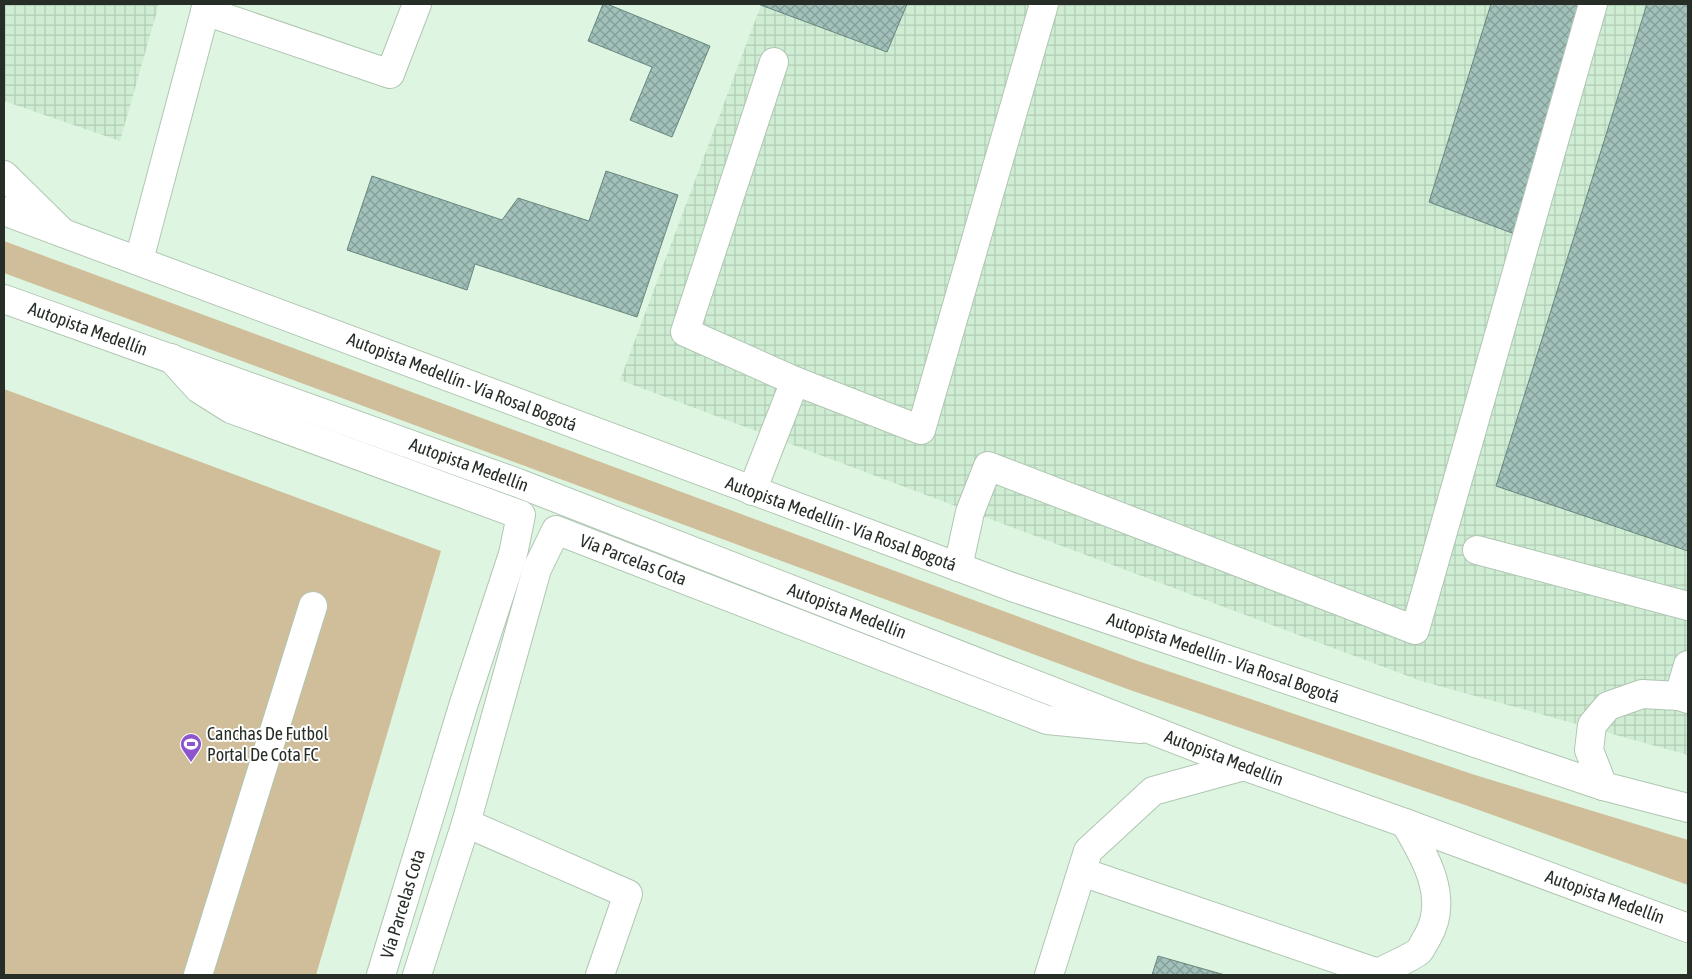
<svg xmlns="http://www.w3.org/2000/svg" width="1692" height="979" font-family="'Asap Condensed',sans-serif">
  <defs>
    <pattern id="industrial-grid" width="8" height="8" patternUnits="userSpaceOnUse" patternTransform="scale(1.25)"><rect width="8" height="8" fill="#cfedd3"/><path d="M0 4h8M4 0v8" fill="none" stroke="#b2ccb5"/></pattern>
    <pattern id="building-cross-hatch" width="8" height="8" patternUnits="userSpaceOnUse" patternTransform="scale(1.25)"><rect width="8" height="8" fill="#a1c1ba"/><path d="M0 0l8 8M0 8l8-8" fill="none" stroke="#839d97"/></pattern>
  </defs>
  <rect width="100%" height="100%" fill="#def6e1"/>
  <!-- industrial -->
  <g fill="url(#industrial-grid)">
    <polygon points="4,4 159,4 120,141 4,101"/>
    <polygon points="907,4 1688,4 1688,755 1421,681 620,380 761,5 887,52"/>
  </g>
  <!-- green -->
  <g fill="#cfbe99">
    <polygon points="4,241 1138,661 1475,775 1688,840 1688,885 1465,805 1130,690 4,273"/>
    <polygon points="4,389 441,551 316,975 4,975"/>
  </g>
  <!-- building -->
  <g fill="url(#building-cross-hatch)" stroke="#67867f">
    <polygon points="603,4 607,4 710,46 672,137 630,120 652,67 588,41"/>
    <polygon points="758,4 907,4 887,52"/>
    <polygon points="1491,4 1586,4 1520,236 1429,202"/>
    <polygon points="1647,4 1688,4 1688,551 1496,486"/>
    <polygon points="606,171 678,195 637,317 475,264 467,290 347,250 372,176 502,220 518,198 589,221"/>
    <polygon points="1158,956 1225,975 1152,975"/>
  </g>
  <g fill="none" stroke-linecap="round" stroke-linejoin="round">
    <!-- minor casing -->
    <g stroke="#b0c6b3" stroke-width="30">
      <g id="minor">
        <polyline points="205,11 390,74 417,4"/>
        <polyline points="774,62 685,332 795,381"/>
        <polyline points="4,175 63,233"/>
        <polyline points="139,260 207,4"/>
        <polyline points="171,358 199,389 231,409 521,515 513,554 464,703 381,975"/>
        <polyline points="752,491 795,381 921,430 1044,4"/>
        <polyline points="1477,550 1688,606"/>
        <polyline points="958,567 970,512 988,466 1415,630 1593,4"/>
        <polyline points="1679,696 1688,665"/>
        <polyline points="1603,786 1589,750 1592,725 1608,706 1642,694 1679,696 1688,699"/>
        <polyline points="466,823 628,894 600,975"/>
        <path d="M1082,872L1378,973C1387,968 1413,957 1419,951C1422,948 1424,942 1427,938C1450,899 1426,858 1405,823"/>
        <polyline points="198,975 313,606"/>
        <polyline points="417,975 466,823 537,569 556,530 1047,720 1141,729"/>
        <polyline points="1049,975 1088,851 1153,791 1244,766"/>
      </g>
    </g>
    <!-- highway casing -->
    <g stroke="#b0c6b3" stroke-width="30">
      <g id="highway">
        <polyline points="4,211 1012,587 1603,786 1688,808"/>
        <polyline points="4,299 518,483 1244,766 1405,823 1688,928"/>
      </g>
    </g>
    <!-- minor -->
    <use href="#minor" stroke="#fff" stroke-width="28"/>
    <!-- highway -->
    <use href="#highway" stroke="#fff" stroke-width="28"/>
  </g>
  <!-- icons -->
  <defs>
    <g id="stadium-pin" transform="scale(1.125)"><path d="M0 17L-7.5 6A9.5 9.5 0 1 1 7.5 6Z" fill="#8d55cc" stroke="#fff"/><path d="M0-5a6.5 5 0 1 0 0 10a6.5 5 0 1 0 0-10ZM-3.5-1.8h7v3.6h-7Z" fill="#fff"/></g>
  </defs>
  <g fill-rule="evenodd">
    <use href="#stadium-pin" x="191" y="744"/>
  </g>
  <g text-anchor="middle" stroke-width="4" stroke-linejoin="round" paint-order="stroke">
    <!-- street labels -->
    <g font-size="18" fill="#262e27" stroke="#fff">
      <text transform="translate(88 329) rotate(20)" y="6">Autopista Medellín</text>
      <text transform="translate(462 382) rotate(21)" y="6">Autopista Medellín - Vía Rosal Bogotá</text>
      <text transform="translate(469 465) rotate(20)" y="6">Autopista Medellín</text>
      <text transform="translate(841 524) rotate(20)" y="6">Autopista Medellín - Vía Rosal Bogotá</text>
      <text transform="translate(633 560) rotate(21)" y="6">Vía Parcelas Cota</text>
      <text transform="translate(847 611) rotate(21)" y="6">Autopista Medellín</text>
      <text transform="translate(1223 658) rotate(19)" y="6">Autopista Medellín - Vía Rosal Bogotá</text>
      <text transform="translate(1224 758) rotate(21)" y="6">Autopista Medellín</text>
      <text transform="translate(1605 897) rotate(20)" y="6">Autopista Medellín</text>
      <text transform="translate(403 904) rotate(-73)" y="6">Vía Parcelas Cota</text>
    </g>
    <!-- poi labels -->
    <g font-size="18" fill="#262e27" stroke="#fff" text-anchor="start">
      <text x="207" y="740">Canchas De Futbol<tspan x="207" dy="21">Portal De Cota FC</tspan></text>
    </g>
  </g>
  <!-- border -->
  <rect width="1692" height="979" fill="none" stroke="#262e27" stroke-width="10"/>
</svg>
